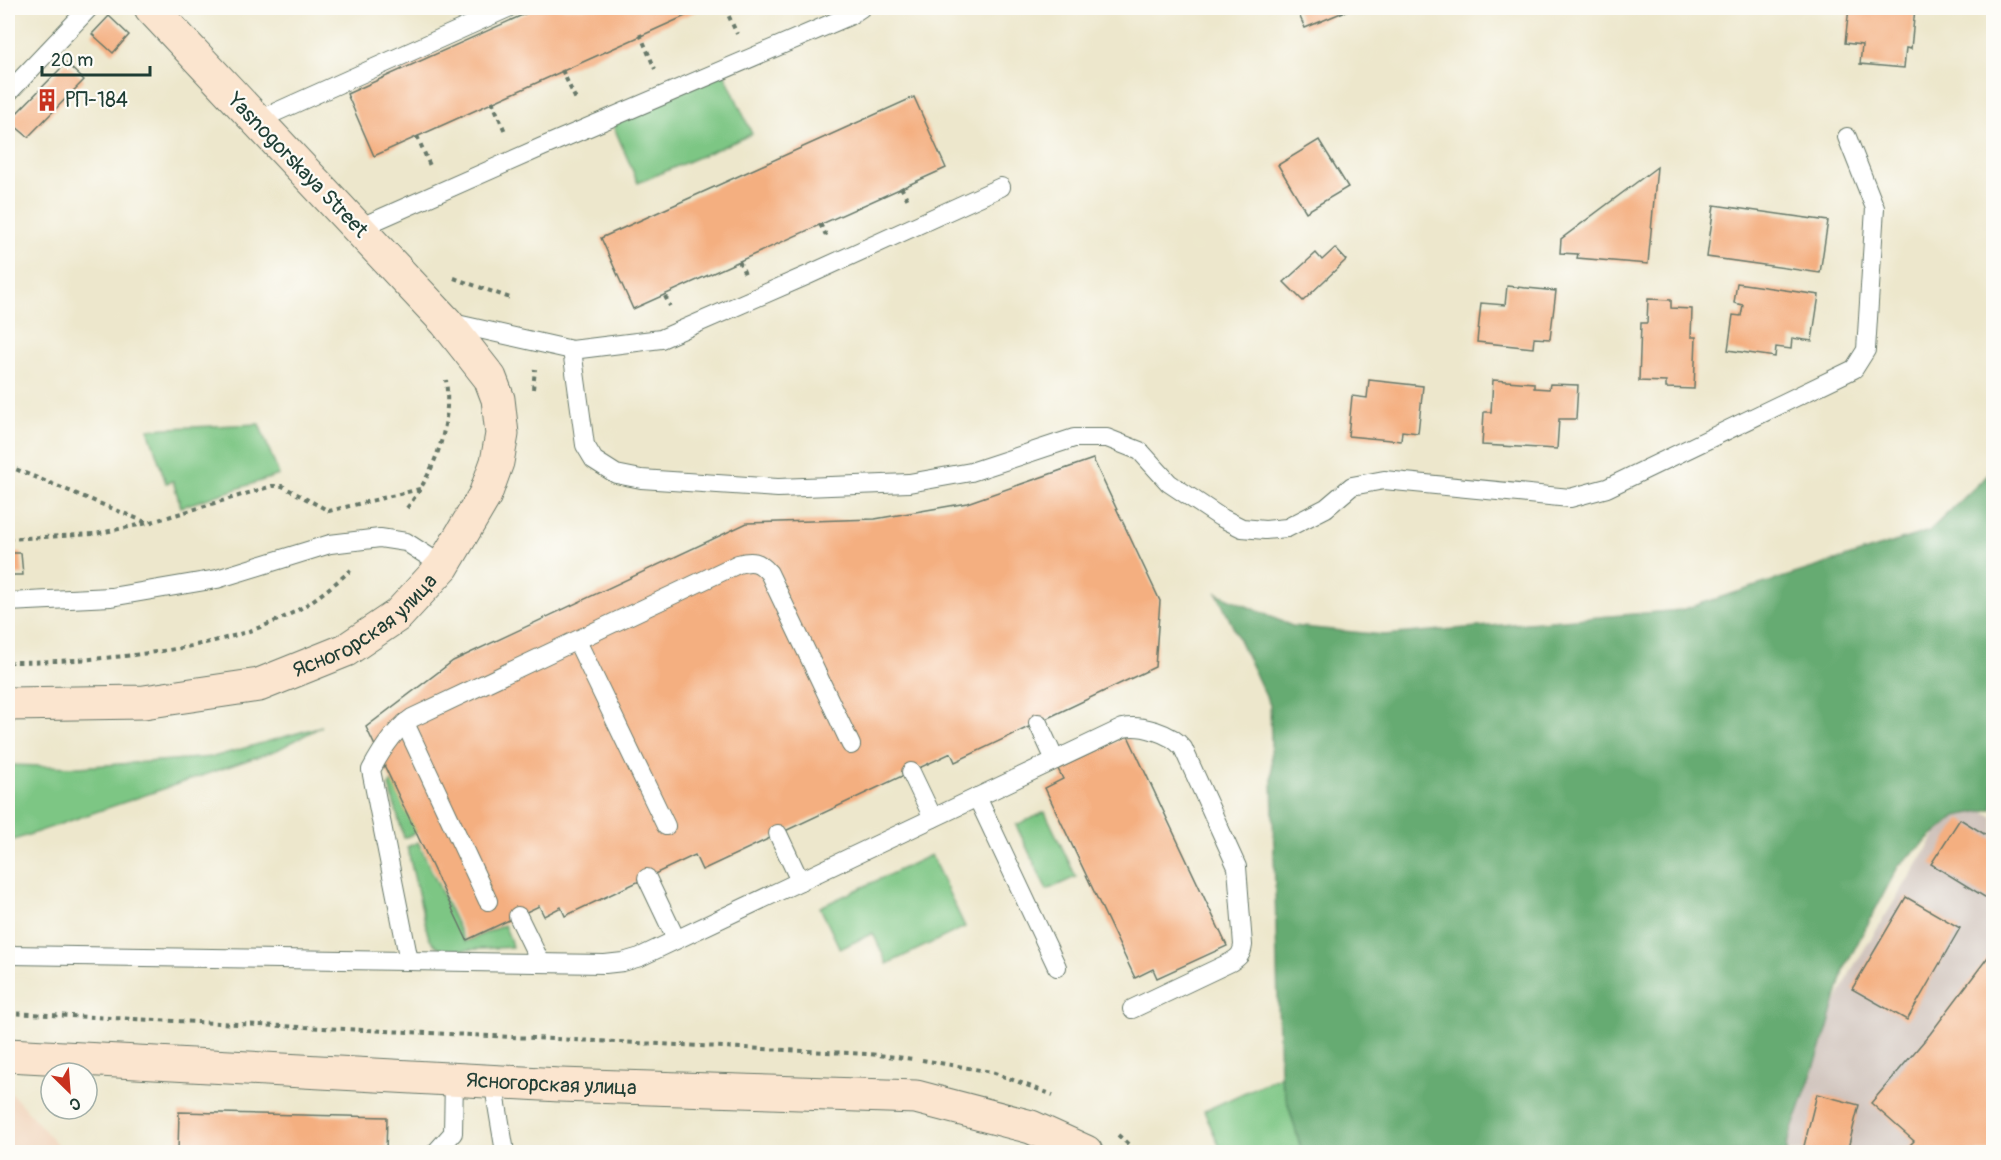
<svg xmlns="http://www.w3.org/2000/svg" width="2001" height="1160" font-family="Pangolin,sans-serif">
  <rect width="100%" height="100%" fill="#fdfcf7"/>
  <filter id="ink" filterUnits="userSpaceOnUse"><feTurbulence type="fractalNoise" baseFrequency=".0167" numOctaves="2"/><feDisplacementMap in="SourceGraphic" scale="12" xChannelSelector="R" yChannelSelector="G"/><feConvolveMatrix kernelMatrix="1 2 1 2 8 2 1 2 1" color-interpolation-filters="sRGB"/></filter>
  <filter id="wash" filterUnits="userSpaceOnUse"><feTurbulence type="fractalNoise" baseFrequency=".008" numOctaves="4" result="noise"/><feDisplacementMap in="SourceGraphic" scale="24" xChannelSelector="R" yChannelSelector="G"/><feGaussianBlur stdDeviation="1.35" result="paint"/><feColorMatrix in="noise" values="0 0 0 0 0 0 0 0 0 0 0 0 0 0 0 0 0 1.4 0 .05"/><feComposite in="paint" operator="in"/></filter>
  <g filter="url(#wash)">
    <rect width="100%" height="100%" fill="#ede7cc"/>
    <!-- built -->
    <polygon fill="#f1d5bd" points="8,1094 12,1094 64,1152 8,1152"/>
    <!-- industrial -->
    <polygon fill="#cec1ba" points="1960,796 1993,817 1993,1152 1765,1152 1852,969"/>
    <!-- green -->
    <g fill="#7dc684" stroke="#4e825c" stroke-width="1.5">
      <polygon points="723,70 752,134 638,183 610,118"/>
      <polygon points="259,424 279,475 181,507 173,481 166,483 148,429"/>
      <polygon points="322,726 277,750 8,842 8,765 79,767 213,757"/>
      <polygon points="404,765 428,827 404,838 389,786"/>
      <polygon points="1045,812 1076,877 1047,890 1016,825"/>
      <path d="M418,842L465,942L504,925L510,939L512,947L448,951C438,948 433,945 428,935L407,847Z"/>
      <polygon points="931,855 965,927 887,964 873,933 840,949 820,907"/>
      <polygon points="1280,1076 1302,1152 1222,1152 1204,1111"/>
    </g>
    <!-- forest -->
    <polygon fill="#66ab72" stroke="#427453" stroke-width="1.5" points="1993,470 1993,809 1956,816 1899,865 1845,967 1827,1031 1786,1146 1788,1152 1302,1152 1280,1076 1270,705 1217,593 1292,626 1384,635 1681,610 1929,531"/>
    <g id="blocks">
      <!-- building -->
      <g fill="#f4af80">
        <polygon points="538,8 703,8 374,156 347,94"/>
        <polygon points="1296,8 1353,8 1305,28"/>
        <polygon points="1849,8 1915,8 1911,49 1906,48 1904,68 1860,64 1862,45 1845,43"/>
        <polygon points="109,16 129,35 113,53 92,34"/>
        <polygon points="66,63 84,80 28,137 9,121"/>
        <polygon points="914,97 946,168 633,309 601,238"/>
        <polygon points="1319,140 1348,187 1306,212 1278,165"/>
        <polygon points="1657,167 1648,264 1577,258 1578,254 1560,253 1561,239"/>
        <polygon points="1714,205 1828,221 1820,273 1707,257"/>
        <polygon points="1335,248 1346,260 1303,301 1284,282 1316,253 1322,260"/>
        <polygon points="1737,283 1819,295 1812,341 1792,338 1791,349 1776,347 1775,357 1728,350 1733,315 1741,316 1743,305 1734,303"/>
        <polygon points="1507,286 1556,291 1550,339 1534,338 1533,348 1477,342 1481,303 1505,305"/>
        <polygon points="1648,299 1671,300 1671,308 1692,309 1691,337 1696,337 1694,389 1666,388 1666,382 1639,381 1641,323 1647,323"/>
        <polygon points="1369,380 1423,386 1418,433 1402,431 1401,441 1348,436 1352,396 1367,398"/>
        <polygon points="1493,380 1534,383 1534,388 1549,389 1550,384 1578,385 1576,419 1559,419 1557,449 1482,445 1484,412 1491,412"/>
        <polygon points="1093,459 1160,601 1155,667 955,762 951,753 702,870 695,855 565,916 561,907 544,916 539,906 467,940 366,727 453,661 747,523 875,519 967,503"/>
        <polygon points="8,553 21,553 23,575 8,575"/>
        <polygon points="1128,736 1227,946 1157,978 1153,969 1135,978 1045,788 1063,779 1058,769"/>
        <polygon points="1960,819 1994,840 1994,890 1988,899 1931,864"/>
        <polygon points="1906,897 1960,928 1907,1020 1852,989"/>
        <polygon points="1994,949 1994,1152 1903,1152 1914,1141 1871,1103 1930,1034"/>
        <polygon points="1817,1094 1859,1105 1847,1152 1814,1152 1803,1150"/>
        <polygon points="179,1112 387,1117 386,1152 178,1152"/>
      </g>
    </g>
  </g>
  <g filter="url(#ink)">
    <use href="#blocks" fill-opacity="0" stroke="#677869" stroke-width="1.5"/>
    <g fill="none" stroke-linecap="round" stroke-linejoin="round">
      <!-- lane casing -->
      <g stroke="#677869" stroke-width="20">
        <g id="lane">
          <polyline points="8,93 89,8"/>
          <polyline points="256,121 508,8"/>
          <polyline points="359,228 542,147 849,16 861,8"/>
          <polyline points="448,322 572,350 661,339 808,275 1001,187"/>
          <polyline points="572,350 585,445 594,460 616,474 641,479 778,488 909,483 971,472 1074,438 1107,438 1140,451 1169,483 1220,517 1242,528 1265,530 1287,528 1326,508 1352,486 1384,480 1570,498 1607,488 1854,369 1866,350 1875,208 1847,137"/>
          <polyline points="8,602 111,597 217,579 330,544 380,538 406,542 443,566"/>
          <polyline points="577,641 666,826"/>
          <polyline points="405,723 488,901"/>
          <polyline points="1038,723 1055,760"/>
          <polyline points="911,772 933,818"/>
          <polyline points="977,797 1057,967"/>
          <polyline points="778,834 800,881"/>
          <polyline points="647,878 676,939"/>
          <polyline points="518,916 541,963"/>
          <path d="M8,955L605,964L623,962L640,957L1123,728C1141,724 1171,733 1183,748L1237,867L1243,945C1242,954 1239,957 1231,962L1132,1009"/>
          <path d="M409,961L371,770C381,751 394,730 412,718L738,564C752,560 759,561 769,573L851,745"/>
          <polyline points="493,1081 505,1152"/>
          <polyline points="436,1152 453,1133 454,1079"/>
        </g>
      </g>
      <!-- secondary casing -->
      <g stroke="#677869" stroke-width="35">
        <g id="secondary">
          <path id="s1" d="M8,704L144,702L259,685L346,650L398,615L443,566L485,495L497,462L502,434L498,399L490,378L446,322L151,8"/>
          <path id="s2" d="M8,1055L560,1085L916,1097L1031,1127L1086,1152"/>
        </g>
      </g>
      <!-- path -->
      <g stroke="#677869" stroke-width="4" stroke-dasharray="4.5 4.5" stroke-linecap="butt">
        <polyline points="725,8 737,34"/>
        <polyline points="640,34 655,69"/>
        <polyline points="562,70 577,102"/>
        <polyline points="492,101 506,134"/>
        <polyline points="417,136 431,168"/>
        <polyline points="901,187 908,200"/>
        <polyline points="820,224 827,237"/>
        <polyline points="739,261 745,274"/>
        <polyline points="454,278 510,298"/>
        <polyline points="665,296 670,306"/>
        <polyline points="533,389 535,369"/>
        <polyline points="8,466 148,523"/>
        <path d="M407,508C435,471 452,427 446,380"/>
        <polyline points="8,539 95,534 148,523 272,486 282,486 329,511 420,489"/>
        <path d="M8,662C94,662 229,652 303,607C320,596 336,583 351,570"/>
        <polyline points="8,1013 869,1054 914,1059"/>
        <polyline points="922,1060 992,1072 1053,1095"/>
        <polyline points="1118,1135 1137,1152"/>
      </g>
      <!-- lane -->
      <use href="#lane" stroke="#fff" stroke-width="18"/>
      <!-- secondary -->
      <use href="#secondary" stroke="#fbe5cf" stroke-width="33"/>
    </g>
  </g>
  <!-- icons -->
  <defs>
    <g id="building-bare" transform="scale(1.8)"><path d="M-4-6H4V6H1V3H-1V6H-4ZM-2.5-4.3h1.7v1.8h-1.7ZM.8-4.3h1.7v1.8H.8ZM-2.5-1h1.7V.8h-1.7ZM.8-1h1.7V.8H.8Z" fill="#c8321e" stroke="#fdfcf7" stroke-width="2.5" paint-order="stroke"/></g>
  </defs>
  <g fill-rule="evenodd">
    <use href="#building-bare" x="47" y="100"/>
  </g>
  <g text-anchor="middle" stroke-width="4.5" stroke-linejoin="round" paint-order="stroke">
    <!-- poi labels -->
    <g font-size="21" fill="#1f3d34" stroke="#fdfcf7" text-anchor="start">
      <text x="65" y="107">РП-184</text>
    </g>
    <!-- street labels -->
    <g font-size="21" fill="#1f3d34" stroke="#fdfcf7">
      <text transform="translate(298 165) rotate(46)" y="7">Yasnogorskaya Street</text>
      <text dy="7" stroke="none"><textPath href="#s1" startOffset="375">Ясногорская улица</textPath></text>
      <text dy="7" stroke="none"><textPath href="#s2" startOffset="544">Ясногорская улица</textPath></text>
    </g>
  </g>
  <!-- margin -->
  <rect width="2001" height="1160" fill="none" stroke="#fdfcf7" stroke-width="30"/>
  <!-- north arrow -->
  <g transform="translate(69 1091) rotate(155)"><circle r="28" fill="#fdfcf7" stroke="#a4b0a9" stroke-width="1.5"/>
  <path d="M0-4.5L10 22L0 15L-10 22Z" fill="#c8321e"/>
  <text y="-9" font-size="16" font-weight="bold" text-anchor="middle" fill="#1f3d34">С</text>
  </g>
  <!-- scale -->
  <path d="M42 66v9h108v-9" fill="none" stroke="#1f3d34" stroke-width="3"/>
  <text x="51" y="66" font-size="18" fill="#1f3d34" stroke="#fdfcf7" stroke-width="4.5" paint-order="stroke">20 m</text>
</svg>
